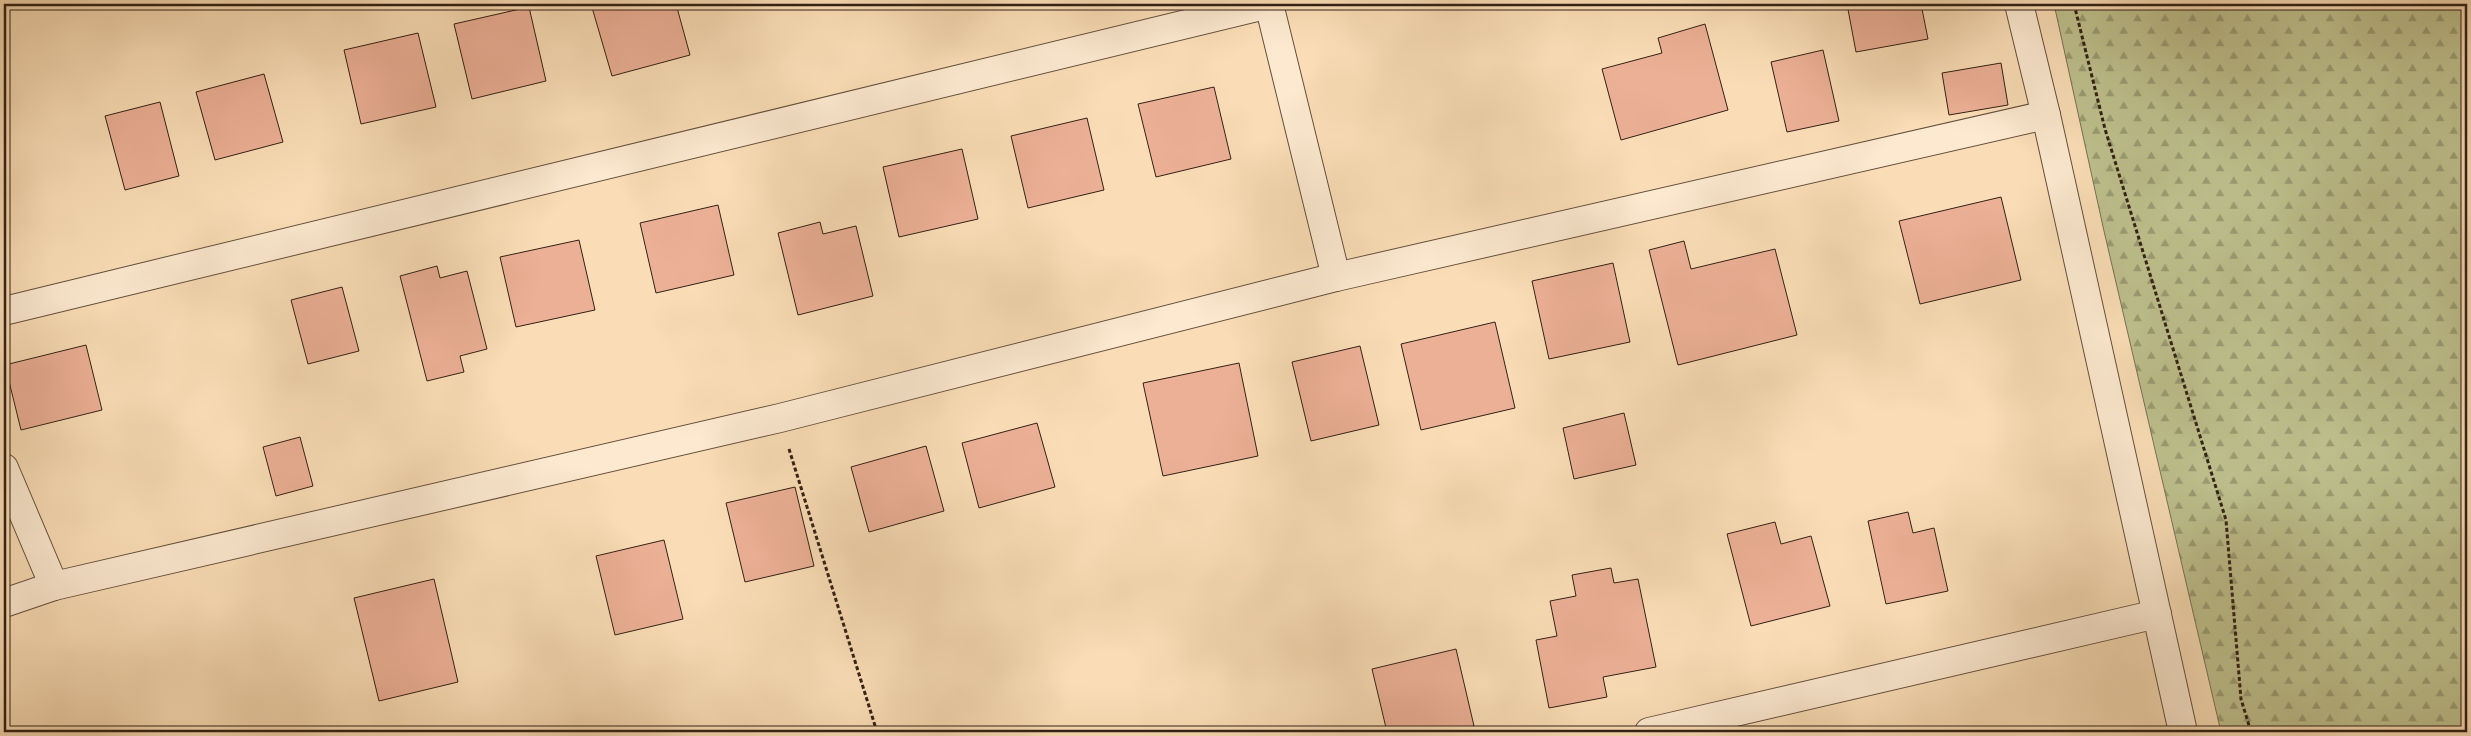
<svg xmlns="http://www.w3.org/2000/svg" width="2471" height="736" font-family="'Gentium Book Plus',serif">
  <defs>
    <pattern id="forest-firs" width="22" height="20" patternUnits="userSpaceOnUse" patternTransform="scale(1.25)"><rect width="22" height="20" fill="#bec18e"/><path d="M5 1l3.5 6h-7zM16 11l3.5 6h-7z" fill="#9b9c73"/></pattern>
  </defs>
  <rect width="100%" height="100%" fill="#faddb6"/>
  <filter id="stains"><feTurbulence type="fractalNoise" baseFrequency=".004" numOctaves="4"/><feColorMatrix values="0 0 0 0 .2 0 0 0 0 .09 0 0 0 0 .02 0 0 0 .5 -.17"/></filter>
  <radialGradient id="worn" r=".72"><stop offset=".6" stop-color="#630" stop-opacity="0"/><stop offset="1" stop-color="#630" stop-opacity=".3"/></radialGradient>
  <!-- forest -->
  <polygon fill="url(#forest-firs)" stroke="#787152" points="2054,4 2467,4 2467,732 2221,732 2104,231"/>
  <!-- building -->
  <g fill="#ecb096" stroke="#322115">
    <polygon points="591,4 676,4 690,55 612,76"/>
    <polygon points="1847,4 1921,4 1928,39 1856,52"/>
    <polygon points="529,7 546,81 472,99 454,24"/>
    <polygon points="1705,24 1728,110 1621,140 1602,69 1662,53 1658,38"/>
    <polygon points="418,33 436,107 361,124 344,50"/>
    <polygon points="1823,50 1839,121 1787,132 1771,62"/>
    <polygon points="2001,63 2008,105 1949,115 1942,73"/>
    <polygon points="264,74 283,142 215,160 196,92"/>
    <polygon points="1214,87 1231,159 1156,177 1138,104"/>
    <polygon points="160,102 179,176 125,190 105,116"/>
    <polygon points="1087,118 1104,190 1028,208 1011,136"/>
    <polygon points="962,149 978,219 899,237 883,167"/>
    <polygon points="2001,197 2021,280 1920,304 1899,221"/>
    <polygon points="718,205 734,275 656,293 640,223"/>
    <polygon points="820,222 823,234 856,226 873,296 798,315 778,233"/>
    <polygon points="579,240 595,310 516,327 500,257"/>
    <polygon points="1684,241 1691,269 1775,249 1797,335 1678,365 1649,250"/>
    <polygon points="1613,263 1630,342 1549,359 1532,281"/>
    <polygon points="437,266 440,278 467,271 487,349 460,356 464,372 427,381 400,276"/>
    <polygon points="342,287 359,351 308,364 291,300"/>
    <polygon points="1495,322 1515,408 1421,430 1401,344"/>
    <polygon points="86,345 102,410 21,430 5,365"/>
    <polygon points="1360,346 1379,425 1311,441 1292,362"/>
    <polygon points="1239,363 1258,456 1163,476 1143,383"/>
    <polygon points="1624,413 1636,465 1574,479 1563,428"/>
    <polygon points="1037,423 1055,487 979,508 962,443"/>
    <polygon points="300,437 313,486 276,496 263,447"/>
    <polygon points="926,446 944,511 869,532 851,467"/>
    <polygon points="795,487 814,566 745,582 726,503"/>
    <polygon points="1908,512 1913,533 1934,528 1948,591 1886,604 1868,521"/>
    <polygon points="1775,522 1781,544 1811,536 1830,606 1751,626 1727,534"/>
    <polygon points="664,540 683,619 615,635 596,556"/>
    <polygon points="1611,568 1614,583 1638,579 1656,667 1603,677 1607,697 1549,708 1536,640 1557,636 1550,601 1576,596 1572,575"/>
    <polygon points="434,579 458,682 379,701 354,598"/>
    <polygon points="1456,649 1474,726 1446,732 1387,732 1372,669"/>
  </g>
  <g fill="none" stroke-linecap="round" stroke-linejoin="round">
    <!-- minor casing -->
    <g stroke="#64503d" stroke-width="30">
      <g id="minor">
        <polyline points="1269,4 1336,277"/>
        <polyline points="2019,4 2046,115 2183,732"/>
        <polyline points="4,311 1269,4"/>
        <polyline points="4,468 54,586"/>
        <polyline points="4,603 54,586 780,418 1336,277 2046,115"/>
        <polyline points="1649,732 2157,614"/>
      </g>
    </g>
    <!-- path -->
    <g stroke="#322115" stroke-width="3" stroke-dasharray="4 2.5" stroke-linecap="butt">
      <polyline points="2074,4 2105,129 2226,520 2241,699 2251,732"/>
      <polyline points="789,449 877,732"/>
    </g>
    <!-- minor -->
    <use href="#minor" stroke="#fce9d0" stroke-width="28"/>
  </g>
  <!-- margin -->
  <rect width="2471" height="736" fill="none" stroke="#faddb6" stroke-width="20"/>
  <rect x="5" y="5" width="2461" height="726" fill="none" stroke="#322115" stroke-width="2.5"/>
  <rect x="10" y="10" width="2451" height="716" fill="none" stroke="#322115"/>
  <rect width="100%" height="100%" filter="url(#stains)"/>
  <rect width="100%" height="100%" fill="url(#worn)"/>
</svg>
